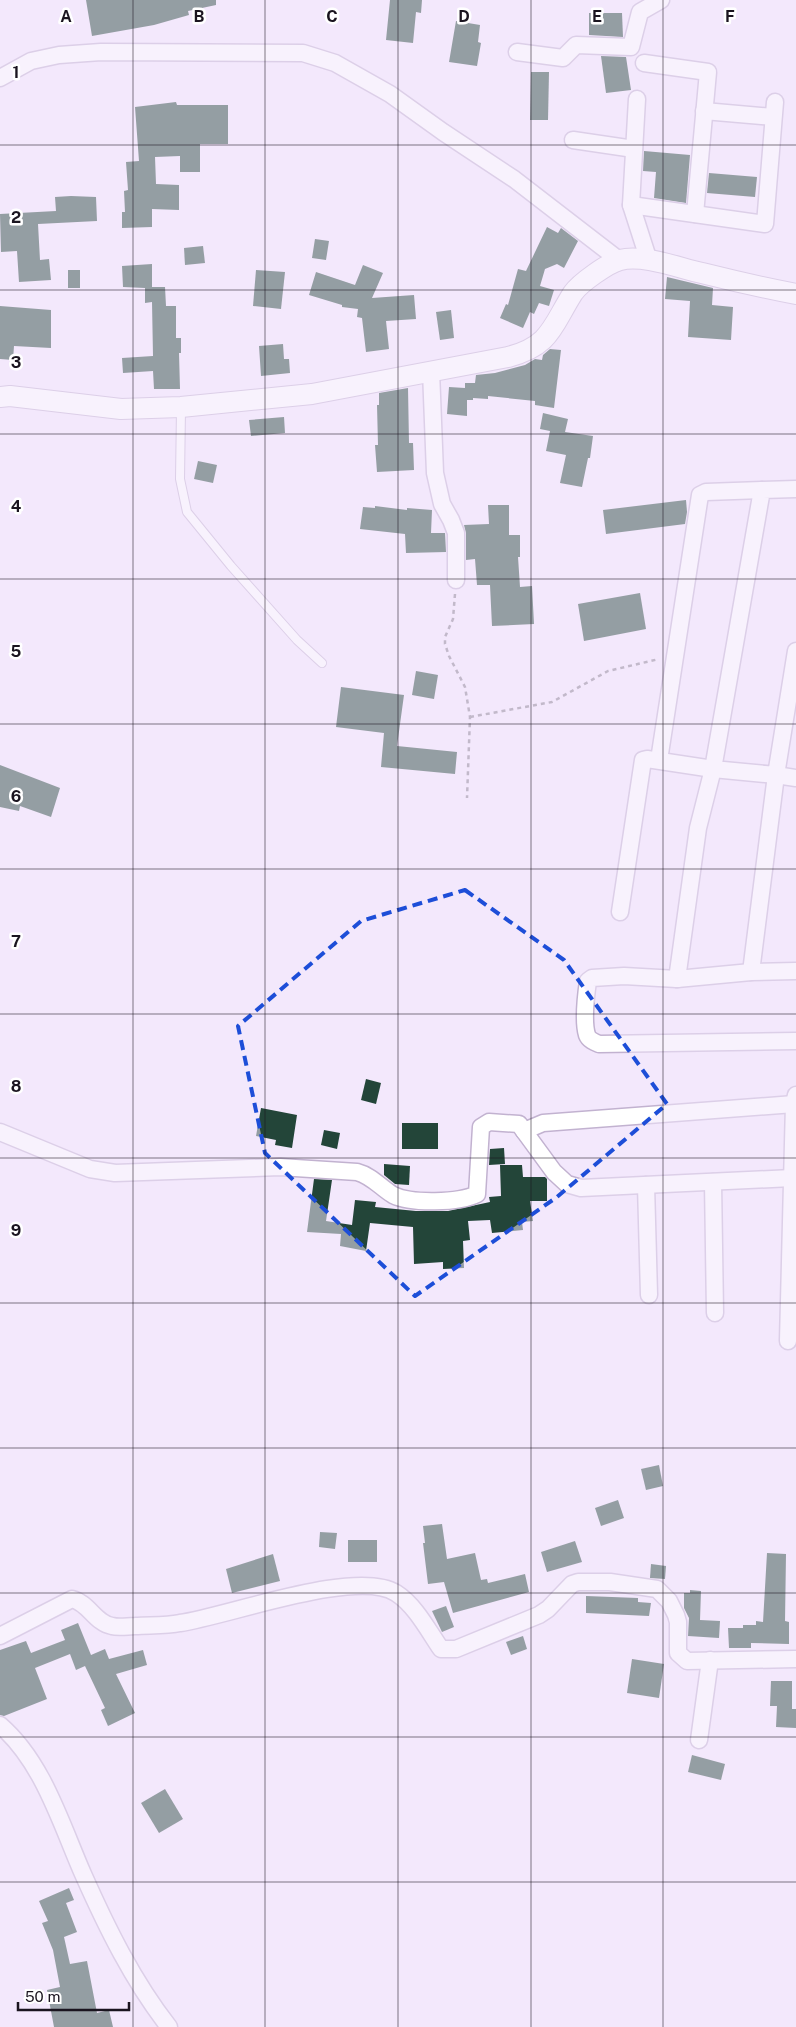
<svg xmlns="http://www.w3.org/2000/svg" width="796" height="2027" font-family="'Public Sans',sans-serif">
  <rect width="100%" height="100%" fill="#f3e8fc"/>
  <!-- building -->
  <g fill="#234539">
    <polygon points="86,0 216,0 216,5 188,11 189,15 154,25 92,36"/>
    <polygon points="390,0 422,0 421,13 416,12 413,43 386,40"/>
    <polygon points="589,13 622,13 623,37 589,35"/>
    <polygon points="456,21 480,25 478,42 481,43 477,66 449,62"/>
    <polygon points="601,56 626,57 631,90 606,93"/>
    <polygon points="531,72 549,72 548,120 530,120"/>
    <polygon points="176,102 177,105 228,105 228,144 200,144 200,172 180,172 180,156 155,157 156,184 179,185 179,210 152,209 152,227 122,228 122,212 125,212 124,191 128,190 126,162 139,161 135,107"/>
    <polygon points="644,151 690,155 686,203 654,198 656,172 643,171"/>
    <polygon points="709,173 757,177 755,197 707,193"/>
    <polygon points="71,196 96,197 97,221 38,224 40,260 49,259 51,280 19,282 17,251 1,252 0,214 56,211 55,197"/>
    <polygon points="547,227 558,233 561,228 578,241 564,268 557,264 545,269 540,286 554,290 549,306 539,303 534,314 530,312 523,328 500,318 506,304 508,305 518,269 526,271"/>
    <polygon points="315,239 329,241 326,260 312,258"/>
    <polygon points="203,246 205,263 185,265 184,248"/>
    <polygon points="152,264 152,287 165,287 166,306 176,306 176,338 181,338 181,353 179,353 180,389 154,389 153,371 123,373 122,358 153,356 152,302 145,303 145,288 123,287 122,266"/>
    <polygon points="363,265 383,273 372,298 414,295 416,319 386,321 389,349 366,352 362,318 357,317 358,309 342,307 342,305 309,295 316,272 355,285"/>
    <rect x="68" y="270" width="12" height="18"/>
    <polygon points="256,270 285,272 281,309 253,306"/>
    <polygon points="667,277 713,288 712,305 733,307 731,340 688,337 690,301 665,299"/>
    <polygon points="0,306 51,310 51,348 14,346 13,360 0,359"/>
    <polygon points="451,310 454,338 440,340 436,312"/>
    <polygon points="283,344 284,359 289,359 290,373 261,376 259,346"/>
    <polygon points="550,349 561,350 554,408 535,405 535,401 488,396 488,399 473,398 473,400 467,400 467,416 447,414 449,387 465,388 465,383 475,383 476,375 495,373 525,365 535,359 542,360 543,355"/>
    <polygon points="408,388 409,443 413,443 414,470 377,472 375,445 378,445 377,405 379,405 379,393"/>
    <polygon points="543,413 568,419 565,432 593,436 590,458 588,458 582,487 560,483 566,455 546,451 550,431 540,429"/>
    <polygon points="284,417 285,433 251,436 249,420"/>
    <polygon points="198,461 217,465 213,483 194,479"/>
    <polygon points="686,500 687,512 685,524 606,534 603,510"/>
    <polygon points="488,505 509,505 509,535 520,535 520,557 518,557 520,587 532,586 534,624 492,626 490,585 477,585 475,559 466,560 466,533 464,525 489,524"/>
    <polygon points="375,506 407,510 407,508 432,510 431,533 445,533 446,552 406,553 405,534 360,529 363,507 375,508"/>
    <polygon points="640,593 646,629 584,641 578,604"/>
    <polygon points="416,671 438,675 434,699 412,695"/>
    <polygon points="341,687 404,695 397,746 457,752 455,774 381,767 384,733 336,727"/>
    <polygon points="0,765 60,788 51,817 20,806 19,811 0,807"/>
    <polygon points="366,1079 381,1083 376,1104 361,1100"/>
    <polygon points="261,1108 297,1115 292,1148 275,1145 276,1140 256,1136"/>
    <rect x="402" y="1123" width="36" height="26"/>
    <polygon points="324,1130 340,1133 337,1149 321,1145"/>
    <polygon points="504,1148 505,1164 489,1165 490,1149"/>
    <polygon points="384,1164 410,1166 409,1185 395,1184 384,1175"/>
    <polygon points="500,1165 522,1165 523,1177 545,1177 547,1179 547,1201 530,1201 533,1221 522,1222 523,1230 492,1233 490,1220 468,1221 470,1240 463,1241 464,1268 443,1269 443,1262 414,1264 413,1227 370,1223 366,1251 340,1246 341,1234 307,1232 314,1179 332,1180 326,1221 352,1225 355,1200 376,1202 375,1207 416,1211 448,1211 490,1202 489,1197 501,1196"/>
    <polygon points="659,1465 663,1486 646,1490 641,1469"/>
    <polygon points="618,1500 624,1518 601,1526 595,1508"/>
    <polygon points="442,1524 447,1559 475,1553 481,1580 487,1579 488,1583 525,1574 529,1592 453,1613 444,1582 428,1584 423,1543 425,1543 423,1526"/>
    <polygon points="320,1532 337,1533 335,1549 319,1547"/>
    <rect x="348" y="1540" width="29" height="22"/>
    <polygon points="575,1541 582,1562 547,1572 541,1552"/>
    <polygon points="767,1553 786,1554 785,1621 789,1622 789,1644 751,1643 751,1648 729,1648 728,1628 743,1628 743,1625 756,1625 756,1621 763,1622"/>
    <polygon points="273,1554 280,1581 232,1593 226,1569"/>
    <polygon points="651,1564 666,1566 665,1579 650,1578"/>
    <polygon points="690,1590 701,1591 700,1620 720,1621 719,1638 688,1636 689,1618 684,1608 684,1593 690,1593"/>
    <polygon points="586,1596 638,1598 638,1602 651,1603 649,1616 586,1613"/>
    <polygon points="446,1606 454,1627 442,1632 432,1611"/>
    <polygon points="78,1623 91,1655 105,1649 109,1659 143,1650 147,1665 116,1674 135,1713 108,1726 101,1710 105,1708 85,1666 76,1670 70,1654 35,1668 47,1699 4,1716 0,1715 0,1650 26,1641 31,1653 65,1640 61,1630"/>
    <polygon points="523,1636 527,1649 511,1655 506,1642"/>
    <polygon points="632,1659 664,1664 659,1698 627,1693"/>
    <polygon points="771,1681 792,1681 792,1709 796,1709 796,1728 776,1727 777,1706 770,1706"/>
    <polygon points="692,1755 725,1764 721,1780 688,1772"/>
    <polygon points="165,1789 183,1819 159,1833 141,1803"/>
    <polygon points="69,1888 74,1900 66,1903 77,1932 64,1937 70,1964 87,1961 97,2013 109,2010 113,2027 54,2027 47,1990 60,1987 53,1950 42,1923 48,1921 39,1901"/>
  </g>
  <g fill="none" stroke-linecap="round" stroke-linejoin="round">
    <!-- service casing -->
    <g stroke="#c2b2d0" stroke-width="10">
      <polyline id="service" points="181,409 180,479 187,512 231,566 297,640 322,663"/>
    </g>
    <!-- minor casing -->
    <g stroke="#c2b2d0" stroke-width="19">
      <g id="minor">
        <polyline points="517,52 563,58 576,45 631,47 640,12 661,0"/>
        <polyline points="644,63 708,72 695,214"/>
        <polyline points="0,78 31,61 59,55 101,52 303,53 335,63 390,94 443,132 514,179 619,260"/>
        <polyline points="637,99 631,205 649,261"/>
        <polyline points="704,111 773,117"/>
        <polyline points="573,140 634,149"/>
        <polyline points="631,205 765,224 775,102"/>
        <polyline points="431,371 435,473 442,504 451,520 456,533 456,580"/>
        <polyline points="796,489 762,490 713,769 776,775 796,651"/>
        <polyline points="659,760 700,495 706,492 762,490"/>
        <polyline points="620,912 643,760 647,759 713,769 698,828 677,979"/>
        <path d="M796,971L751,972L677,979L624,976L592,978L588,981C586,995 583,1022 587,1035C589,1040 594,1042 599,1044L796,1041"/>
        <polyline points="751,972 776,775 796,778"/>
        <polyline points="524,1131 554,1172 567,1184 581,1188 792,1178"/>
        <path d="M0,1132L90,1169L115,1173L280,1167L357,1172C372,1176 380,1187 393,1195C411,1204 459,1203 477,1194L481,1127L489,1122L519,1124L524,1131L543,1123L794,1104"/>
        <polyline points="713,1182 715,1313"/>
        <polyline points="646,1185 649,1295"/>
        <polyline points="788,1341 794,1104 796,1095"/>
        <path d="M0,1636L72,1599C89,1603 95,1623 112,1626C119,1628 128,1626 135,1626C150,1625 166,1626 180,1623C228,1616 357,1568 396,1593C415,1605 428,1630 441,1649H456L539,1615L548,1609L572,1584L578,1582H610L657,1589L669,1601L676,1615L678,1622V1653L687,1661L796,1659"/>
        <path d="M0,1725C43,1762 61,1824 83,1874C107,1928 133,1981 169,2027"/>
        <polyline points="699,1740 710,1660"/>
      </g>
    </g>
    <!-- tertiary casing -->
    <g stroke="#c2b2d0" stroke-width="22">
      <path id="tertiary" d="M0,397L10,396L121,409L181,407L312,394L508,357C551,346 552,326 573,293C580,283 608,263 620,260C643,254 679,268 702,273C734,281 765,288 796,294"/>
    </g>
    <!-- path -->
    <g stroke="#88808f" stroke-width="2.5" stroke-dasharray="4 4" stroke-linecap="butt">
      <polyline points="455,594 453,619 445,637 445,644 449,656 465,687 470,717 467,798"/>
      <polyline points="470,717 552,702 608,671 659,659"/>
    </g>
    <!-- service -->
    <use href="#service" stroke="#fff" stroke-width="8"/>
    <!-- minor -->
    <use href="#minor" stroke="#fff" stroke-width="16"/>
    <!-- tertiary -->
    <use href="#tertiary" stroke="#fff" stroke-width="20"/>
  </g>
  <!-- marked area -->
  <path d="M0 0H796V2027H0ZM465,890L564,960L667,1104L557,1197L415,1296L265,1153L238,1026L361,921Z" fill="#f3e8fc" fill-opacity=".55" fill-rule="evenodd"/>
  <path fill="none" stroke="#1d4ed8" stroke-width="4" stroke-dasharray="10 6" stroke-linejoin="round" d="M465,890L564,960L667,1104L557,1197L415,1296L265,1153L238,1026L361,921Z"/>
  <!-- grid -->
  <path fill="none" stroke="#1a141f" stroke-width="1" stroke-opacity="0.55" d="M133,0V2027M265,0V2027M398,0V2027M531,0V2027M663,0V2027M0,145H796M0,290H796M0,434H796M0,579H796M0,724H796M0,869H796M0,1014H796M0,1158H796M0,1303H796M0,1448H796M0,1593H796M0,1737H796M0,1882H796"/>
  <g font-size="16" text-anchor="middle" font-weight="bold" fill="#1a141f" stroke="#fff" stroke-width="5" stroke-linejoin="round" paint-order="stroke">
    <text x="66" y="22">A</text>
    <text x="199" y="22">B</text>
    <text x="332" y="22">C</text>
    <text x="464" y="22">D</text>
    <text x="597" y="22">E</text>
    <text x="730" y="22">F</text>
    <text x="16" y="78">1</text>
    <text x="16" y="223">2</text>
    <text x="16" y="368">3</text>
    <text x="16" y="512">4</text>
    <text x="16" y="657">5</text>
    <text x="16" y="802">6</text>
    <text x="16" y="947">7</text>
    <text x="16" y="1092">8</text>
    <text x="16" y="1236">9</text>
  </g>
  <!-- scale -->
  <path d="M18 2002v8h111v-8" fill="none" stroke="#1a141f" stroke-width="2.5"/>
  <text x="25" y="2002" font-size="15" fill="#1a141f" stroke="#ffffff" stroke-width="4" paint-order="stroke">50 m</text>
</svg>
